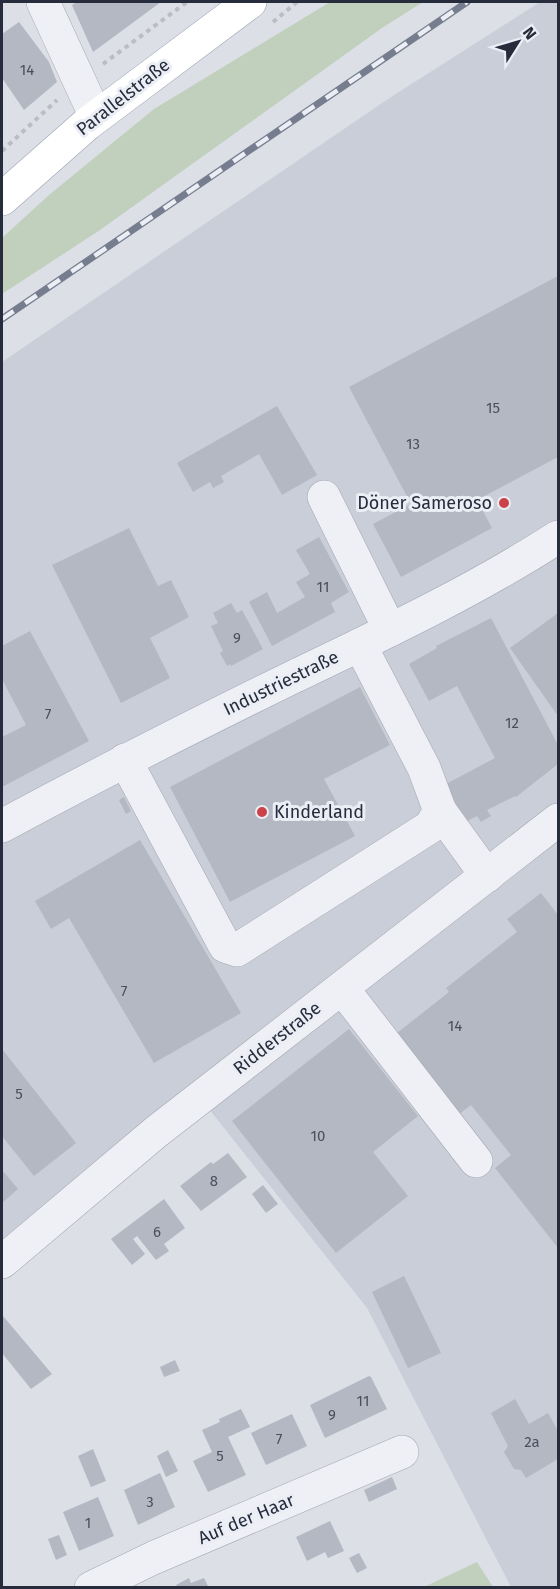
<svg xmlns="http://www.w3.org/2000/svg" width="560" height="1589" font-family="'Fira Sans',sans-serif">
  <rect width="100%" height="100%" fill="#dcdfe6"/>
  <!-- built -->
  <polygon fill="#caced8" points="540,2 558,2 558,1587 511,1587 367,1308 197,1094 2,1258 2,362 391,97"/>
  <!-- green -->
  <g fill="#c0d0bd">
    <polygon points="330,2 423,2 382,28 100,230 2,294 2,238 49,195 154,109"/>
    <polygon points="477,1562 493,1587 424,1587"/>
  </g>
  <!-- building -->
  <g fill="#b4b8c3">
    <polygon points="77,2 161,2 93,52 72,5"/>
    <polygon points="19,22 49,62 57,82 24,110 2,78 2,34"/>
    <polygon points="558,276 558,457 477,500 492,528 401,577 373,524 411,504 349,387"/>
    <polygon points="277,406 317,475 282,495 259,454 221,476 224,482 213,488 210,482 193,492 177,463"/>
    <polygon points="129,528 158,586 171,580 189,617 150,638 170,678 121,703 52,565"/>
    <polygon points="319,537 349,592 331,603 335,612 272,646 249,602 267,592 277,613 305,597 296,582 310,574 296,550"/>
    <polygon points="231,603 237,613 242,610 263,649 231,666 230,664 227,666 220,653 223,651 211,626 218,623 213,613"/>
    <polygon points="558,613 558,716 510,648"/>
    <polygon points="491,618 558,745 558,764 516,797 515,796 487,810 491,816 481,822 477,816 465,822 446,784 495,758 457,686 429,701 409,664 437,648 436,646"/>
    <polygon points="30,631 89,741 2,787 2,737 26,725 2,679 2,646"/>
    <polygon points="360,687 390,745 324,779 355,836 230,902 170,787"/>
    <polygon points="124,797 131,811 126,814 119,800"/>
    <polygon points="140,840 241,1013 154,1063 69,918 51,929 35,901"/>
    <polygon points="541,893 558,915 558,1248 495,1168 511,1155 471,1105 455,1117 392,1037 449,992 446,988 517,932 507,919"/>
    <polygon points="349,1029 418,1116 373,1152 408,1196 336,1253 232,1121"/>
    <polygon points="2,1049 76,1143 34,1176 2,1136"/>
    <polygon points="228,1153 247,1177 201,1211 180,1186 211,1162 213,1164"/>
    <polygon points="2,1170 18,1189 2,1203"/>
    <polygon points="263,1185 278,1204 266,1213 252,1194"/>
    <polygon points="164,1199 185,1228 164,1244 169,1251 156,1260 137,1236 133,1239 145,1254 132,1265 111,1239"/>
    <polygon points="404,1276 441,1353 408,1368 372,1292"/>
    <polygon points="3,1316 52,1374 31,1389 2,1353 2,1318"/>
    <polygon points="175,1360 180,1371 164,1377 160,1367"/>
    <polygon points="369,1376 371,1377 387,1409 325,1438 310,1405"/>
    <polygon points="515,1399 529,1424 548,1413 558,1431 558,1459 526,1478 521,1470 514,1469 504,1452 508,1446 491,1413"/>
    <polygon points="241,1409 250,1427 228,1437 246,1475 208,1492 193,1461 212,1452 202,1430 220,1422 219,1419"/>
    <polygon points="292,1414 307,1446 266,1465 251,1433"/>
    <polygon points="93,1449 106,1481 91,1487 78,1456"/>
    <polygon points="168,1450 178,1471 166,1477 157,1456"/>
    <polygon points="160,1473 175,1507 138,1525 124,1490"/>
    <polygon points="392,1477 397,1489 369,1502 364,1490"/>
    <polygon points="98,1497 114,1536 79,1551 63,1512"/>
    <polygon points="330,1521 344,1551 328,1558 325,1552 307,1561 296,1537"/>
    <polygon points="59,1535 67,1555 56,1560 48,1539"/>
    <polygon points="359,1553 367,1568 357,1573 349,1558"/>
    <polygon points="189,1578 191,1583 204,1578 209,1588 178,1588 176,1585"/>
  </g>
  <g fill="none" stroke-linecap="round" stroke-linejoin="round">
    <!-- minor casing -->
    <g stroke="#a2a6b0" stroke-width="34">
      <g id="minor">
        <polyline points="43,2 96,117"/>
        <polyline points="324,497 390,630"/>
        <polyline points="125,760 225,946 237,950 430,827 440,811 424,768 360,645"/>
        <polyline points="440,811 487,876"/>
        <path d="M2,826C98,774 195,725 293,677C383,634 474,591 558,537"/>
        <polyline points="342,988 476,1161"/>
        <polyline points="2,1262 156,1132 558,820"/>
        <polyline points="91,1588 153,1558 402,1452"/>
      </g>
    </g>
    <!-- major casing -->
    <g stroke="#9ca2b1" stroke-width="34">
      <polyline id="major" points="2,199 87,124 250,2"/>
    </g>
    <!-- path -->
    <g stroke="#bbbdc5" stroke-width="4" stroke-dasharray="4.5 4.5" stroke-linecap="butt">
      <polyline points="273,22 297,2"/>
      <polyline points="103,64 187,2"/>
      <polyline points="2,151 57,100"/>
    </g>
    <!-- minor -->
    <use href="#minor" stroke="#eff0f5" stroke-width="33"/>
    <!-- major -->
    <use href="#major" stroke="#fff" stroke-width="33"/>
    <!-- rail casing -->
    <g stroke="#767d8f" stroke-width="7">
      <polyline id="rail" points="2,319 467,2"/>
    </g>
    <!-- rail -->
    <use href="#rail" stroke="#ebeef4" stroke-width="4.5" stroke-dasharray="14" stroke-linecap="butt"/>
  </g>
  <!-- markers -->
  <g fill="#cb4249" stroke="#ebeef4" stroke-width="2">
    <circle cx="504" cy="503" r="6"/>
    <circle cx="262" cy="812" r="6"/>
  </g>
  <g text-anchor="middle" stroke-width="6" stroke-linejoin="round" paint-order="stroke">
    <!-- number labels -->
    <g font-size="15" fill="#4a4f5e">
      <text x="27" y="75">14</text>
      <text x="493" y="413">15</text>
      <text x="413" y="449">13</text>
      <text x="323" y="592">11</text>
      <text x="237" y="643">9</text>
      <text x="48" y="719">7</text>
      <text x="512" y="728">12</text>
      <text x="124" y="996">7</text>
      <text x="455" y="1031">14</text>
      <text x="19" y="1099">5</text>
      <text x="318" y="1141">10</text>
      <text x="214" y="1186">8</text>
      <text x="157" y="1237">6</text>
      <text x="363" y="1406">11</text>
      <text x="332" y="1420">9</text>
      <text x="279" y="1444">7</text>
      <text x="532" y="1447">2a</text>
      <text x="220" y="1461">5</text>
      <text x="150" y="1507">3</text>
      <text x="88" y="1528">1</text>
    </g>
    <!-- street labels -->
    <g font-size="18" fill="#262c3c" stroke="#ebeef4">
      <text transform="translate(123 97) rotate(-38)" y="6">Parallelstraße</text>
      <text transform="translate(281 683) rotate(-26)" y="6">Industriestraße</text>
      <text transform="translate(277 1038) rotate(-38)" y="6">Ridderstraße</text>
      <text transform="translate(246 1519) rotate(-23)" y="6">Auf der Haar</text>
    </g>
    <!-- poi labels -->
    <g font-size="18" fill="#262c3c" stroke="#ebeef4" text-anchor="end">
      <text x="492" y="509">Döner Sameroso</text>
      <text x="274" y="818" text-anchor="start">Kinderland</text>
    </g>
  </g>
  <!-- border -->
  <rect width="560" height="1589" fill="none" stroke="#262c3c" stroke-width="6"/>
  <!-- north arrow -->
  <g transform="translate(518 42) rotate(53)" stroke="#ebeef4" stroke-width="4.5" paint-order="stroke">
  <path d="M0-4.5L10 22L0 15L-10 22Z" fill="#262c3c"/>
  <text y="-9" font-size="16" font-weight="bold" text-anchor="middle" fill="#262c3c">N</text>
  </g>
</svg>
